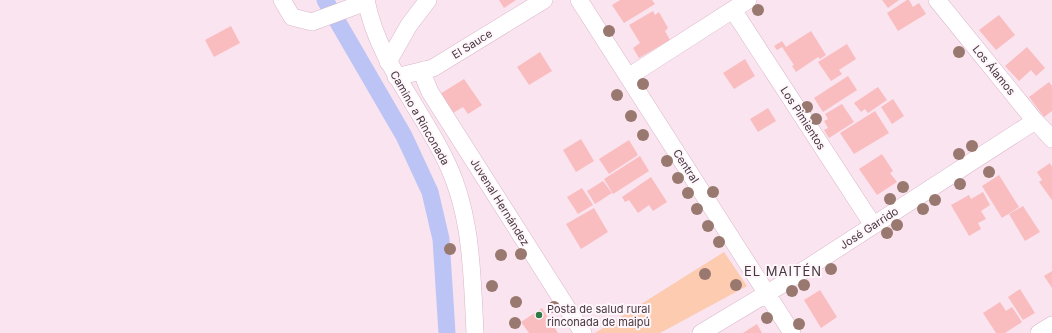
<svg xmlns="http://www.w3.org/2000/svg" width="1052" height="333" viewBox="0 0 1052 333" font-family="Inter,sans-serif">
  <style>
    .green { fill: #fccbb0 }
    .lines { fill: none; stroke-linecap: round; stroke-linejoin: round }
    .canal { stroke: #bbc4f4; stroke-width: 17 }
    .building { fill: #f9bdbf }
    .minor-casing { stroke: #dab6ca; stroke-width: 18 }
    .minor { stroke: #fff; stroke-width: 17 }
    .tree { fill: #98786f }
    .poi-dot { fill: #2f7946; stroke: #fef6fa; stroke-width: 1.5 }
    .labels { text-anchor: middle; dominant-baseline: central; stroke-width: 4; stroke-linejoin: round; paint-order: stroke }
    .street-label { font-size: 11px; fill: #46373f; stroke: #fef6fa }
    .poi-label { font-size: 11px; fill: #46373f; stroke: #fef6fa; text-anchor: start }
    .quarter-label { font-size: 13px; letter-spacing: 1px; fill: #46373f; stroke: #fef6fa }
  </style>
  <rect width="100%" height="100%" fill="#fae4f0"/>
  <path class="green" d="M724,252L747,286L660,333H595Z"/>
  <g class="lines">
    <path class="canal" d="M325,0L404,136L430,192L441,239L447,333"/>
  </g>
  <path class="building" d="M499,0H516L504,8Z
    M620,0H652L655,4L624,23L612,5Z
    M882,0H899L888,8Z
    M907,0H909L913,7L919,3L926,14L898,31L887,13Z
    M653,11L655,15L659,12L668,28L665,31L670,40L639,58L633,48L640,43L629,25Z
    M999,15L1015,35L996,50L979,30Z
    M231,26L240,43L214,57L205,40Z
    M811,31L826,55L820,59L818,57L796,72L792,66L794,65L782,47L777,50L774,46L782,41L786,47Z
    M847,44L856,59L839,70L842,74L831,81L818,62Z
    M1027,47L1045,68L1036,76L1031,70L1019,81L1005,66Z
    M540,52L552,71L529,85L517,67Z
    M745,59L755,76L734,89L723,73Z
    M848,76L857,90L823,112L814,98Z
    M464,79L482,105L468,114L463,107L453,113L440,94Z
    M1049,82L1052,86V111L1044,117L1029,97Z
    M878,87L887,100L868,113L865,109L861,112L854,103Z
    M893,99L904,116L892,124L881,107Z
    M842,104L854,122L829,138L824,130L828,128L824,121L828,119L825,114Z
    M768,108L776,121L758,132L750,119Z
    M875,111L889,133L854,154L840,133Z
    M581,139L594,161L576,172L563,150Z
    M629,140L638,155L609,174L599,159Z
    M882,154L893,171L890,173L897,182L877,195L859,169Z
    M640,156L649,171L613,194L604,179Z
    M1050,163L1052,167V200L1039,182L1042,180L1037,172Z
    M999,175L1019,207L1002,218L982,186Z
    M651,177L667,202L653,211L649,205L638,213L629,200L625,202L622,197Z
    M603,181L612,193L595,204L587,191Z
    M582,188L593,205L578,214L567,197Z
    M983,192L990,205L981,211L986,219L978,223L981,229L969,236L951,205L969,195L971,199Z
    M1023,206L1040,232L1025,241L1009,214Z
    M594,208L608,232L581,249L566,224Z
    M1052,271V288L1044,276Z
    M1020,289L1035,313L1023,320L1008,297Z
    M820,290L837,317L821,328L804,300Z
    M1000,302L1006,311L1012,307L1022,322L1005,333H996L983,313Z
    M542,308L558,333H529L521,322Z
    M757,324L762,333H743Z"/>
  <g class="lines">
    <defs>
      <path id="minor" d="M282,0L292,17L312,22L366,2
        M366,0C377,58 417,103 443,155C472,210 472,272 475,333
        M579,0L792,333
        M937,0L1035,121L1043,129L1052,139
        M733,10L873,225
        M388,62L409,25L428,0
        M423,70L425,80L430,92L583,333
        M396,77L433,68L544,0
        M628,77L748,0
        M701,333L781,285L1035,121
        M1039,333L1052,325"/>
    </defs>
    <use href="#minor" class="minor-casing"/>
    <use href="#minor" class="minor"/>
  </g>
  <g class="tree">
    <circle cx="758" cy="10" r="6"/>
    <circle cx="609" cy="31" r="6"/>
    <circle cx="959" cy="52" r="6"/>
    <circle cx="643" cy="84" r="6"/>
    <circle cx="617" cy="95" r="6"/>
    <circle cx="807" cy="107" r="6"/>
    <circle cx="631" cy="116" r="6"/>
    <circle cx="816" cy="119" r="6"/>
    <circle cx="643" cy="135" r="6"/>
    <circle cx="972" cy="146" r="6"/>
    <circle cx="959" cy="154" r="6"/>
    <circle cx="667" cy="161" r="6"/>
    <circle cx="989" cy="172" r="6"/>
    <circle cx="678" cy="178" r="6"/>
    <circle cx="960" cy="184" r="6"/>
    <circle cx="903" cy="187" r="6"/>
    <circle cx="713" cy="192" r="6"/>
    <circle cx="688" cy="193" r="6"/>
    <circle cx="890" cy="199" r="6"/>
    <circle cx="935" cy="200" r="6"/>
    <circle cx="697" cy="209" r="6"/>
    <circle cx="923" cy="209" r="6"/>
    <circle cx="897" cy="225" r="6"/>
    <circle cx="708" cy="226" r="6"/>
    <circle cx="887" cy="233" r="6"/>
    <circle cx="719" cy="242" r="6"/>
    <circle cx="450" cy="249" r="6"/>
    <circle cx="521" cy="254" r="6"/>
    <circle cx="501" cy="255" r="6"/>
    <circle cx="831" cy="269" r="6"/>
    <circle cx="705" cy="274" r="6"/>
    <circle cx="736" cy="285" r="6"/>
    <circle cx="804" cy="285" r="6"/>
    <circle cx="492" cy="286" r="6"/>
    <circle cx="792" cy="291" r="6"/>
    <circle cx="516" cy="302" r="6"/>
    <circle cx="554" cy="307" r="6"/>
    <circle cx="767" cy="318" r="6"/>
    <circle cx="515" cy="323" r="6"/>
    <circle cx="799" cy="324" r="6"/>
  </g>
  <circle class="poi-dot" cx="539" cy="315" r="4"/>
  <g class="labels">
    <g class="street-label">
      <text transform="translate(472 44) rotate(-32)">El Sauce</text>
      <text transform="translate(994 70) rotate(51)">Los Álamos</text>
      <text transform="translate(420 118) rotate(60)">Camino a Rinconada</text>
      <text transform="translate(803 118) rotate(57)">Los Pimientos</text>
      <text transform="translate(686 166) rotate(57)">Central</text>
      <text transform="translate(500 202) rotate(58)">Juvenal Hernández</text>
      <text transform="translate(869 228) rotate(-33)">José Garrido</text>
    </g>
    <g class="poi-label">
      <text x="547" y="309">Posta de salud rural<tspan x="547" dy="13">rinconada de maipú</tspan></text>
    </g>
    <g class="quarter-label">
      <text x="783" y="271">EL MAITÉN</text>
    </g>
  </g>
</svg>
